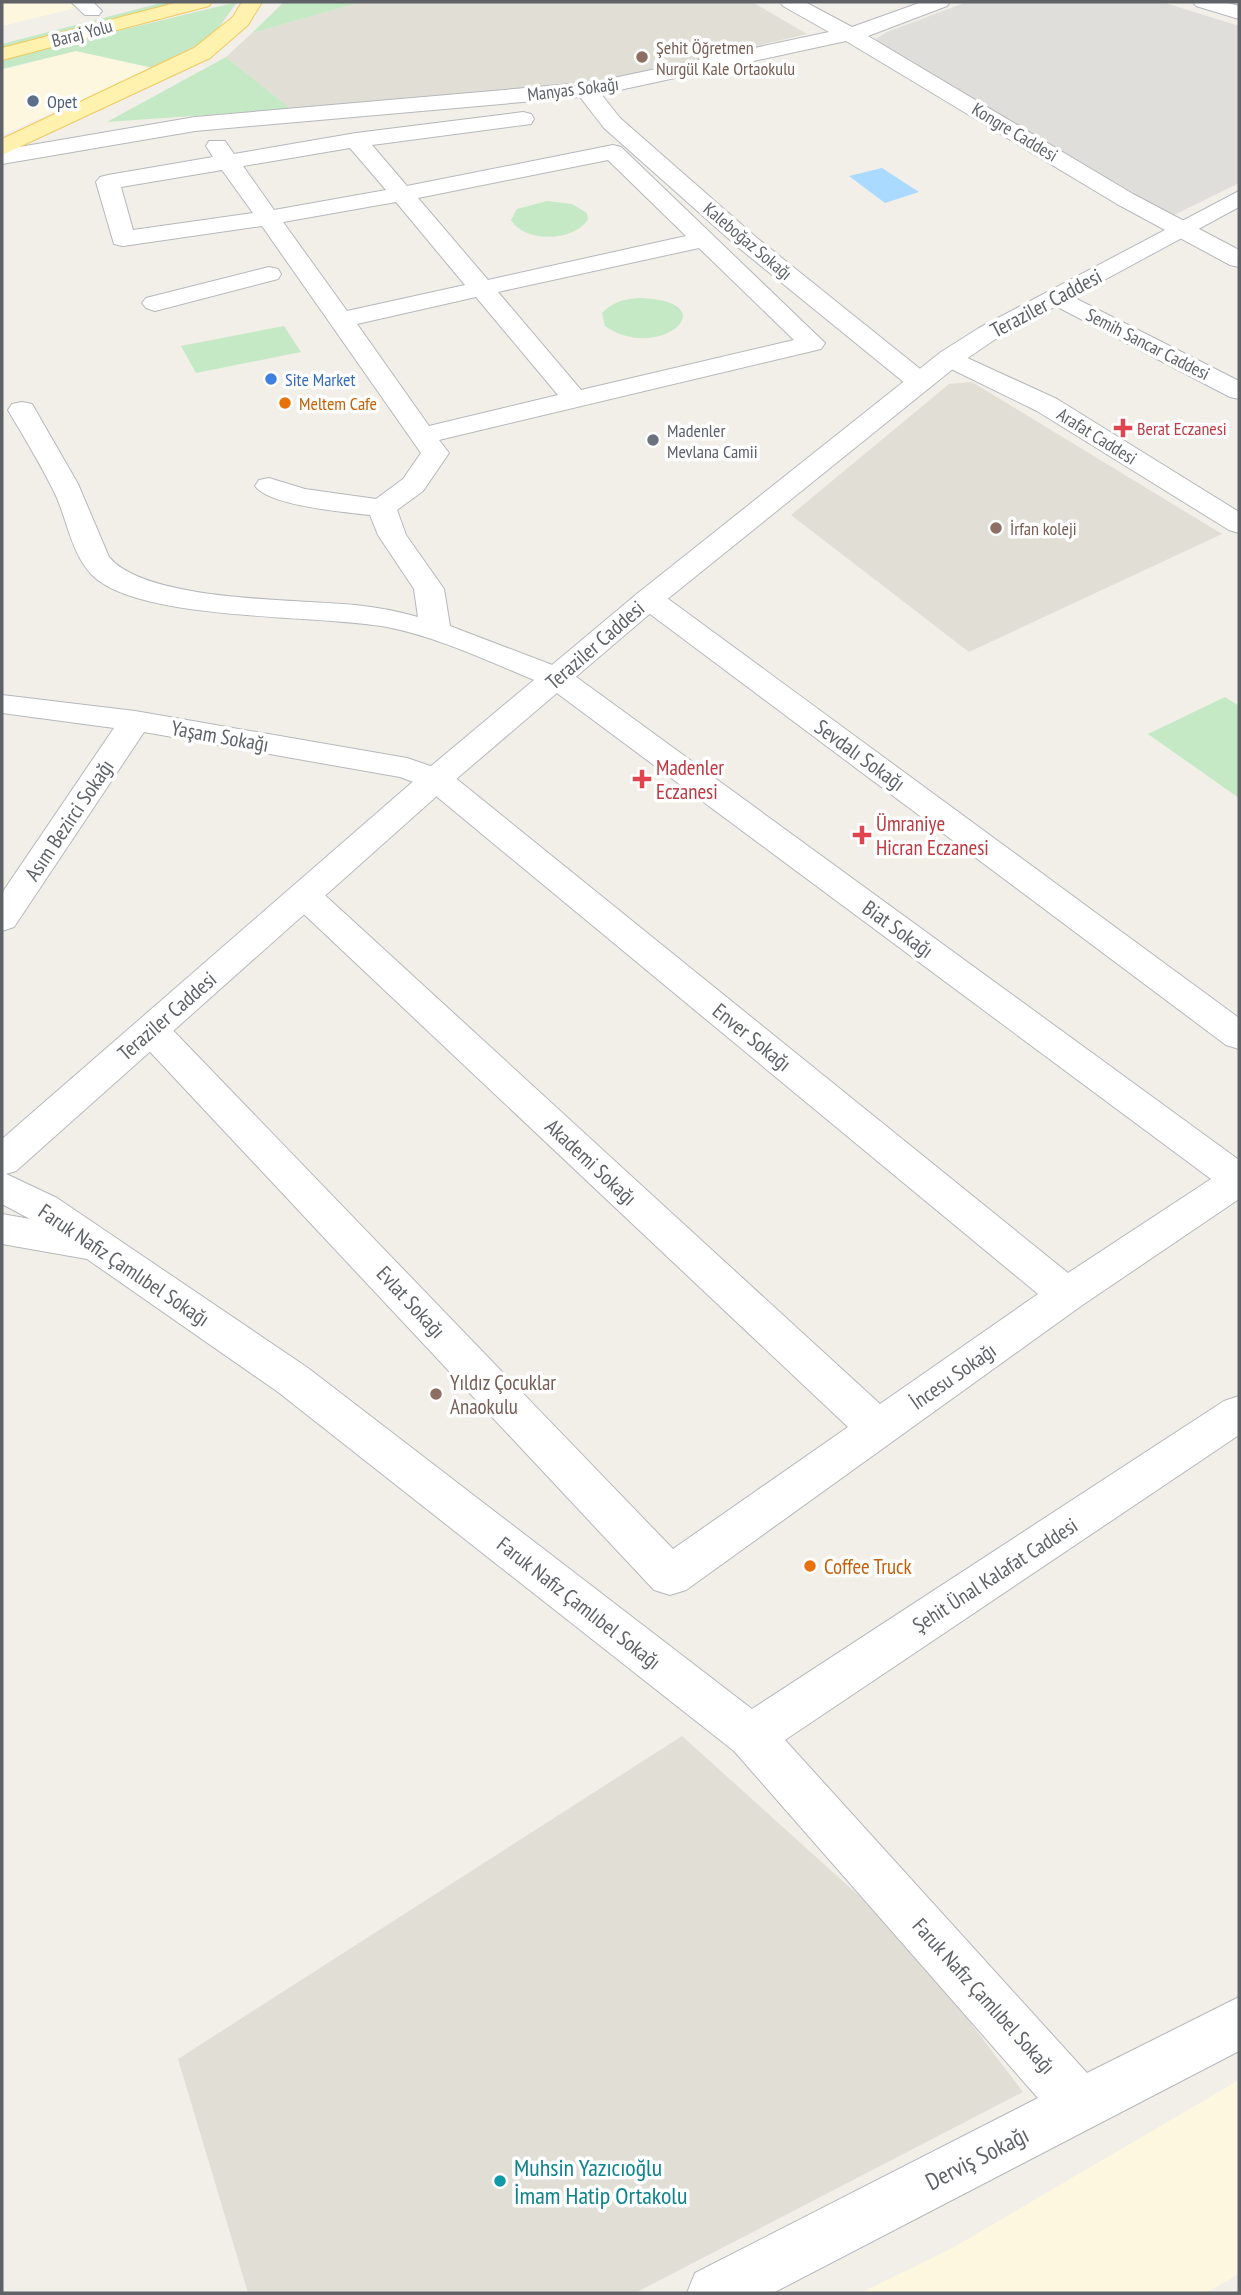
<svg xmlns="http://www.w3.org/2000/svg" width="1241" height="2295" viewBox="0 0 1241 2295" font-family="'PT Sans Narrow',sans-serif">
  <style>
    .commercial { fill: #fef7e0 }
    .industrial { fill: #e0deda }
    .education { fill: #e1ded6 }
    .green { fill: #c5e8c5 }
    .water { fill: #aadaff }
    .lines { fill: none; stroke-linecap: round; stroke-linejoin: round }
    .minor-casing { stroke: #b5b8bc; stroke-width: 2 }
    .tertiary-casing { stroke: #b5b8bc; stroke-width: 2 }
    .secondary-casing { stroke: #b6babf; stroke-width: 2 }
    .primary-casing { stroke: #f2c960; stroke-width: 2 }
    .minor { fill: #fff; fill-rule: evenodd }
    .tertiary { fill: #fff; fill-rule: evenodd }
    .secondary { fill: #fff; fill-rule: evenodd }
    .primary { fill: #fff2af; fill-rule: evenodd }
    .education-dot { fill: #8d6e63; stroke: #fff; stroke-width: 2.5 }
    .service-dot { fill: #5c6f8a; stroke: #fff; stroke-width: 2.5 }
    .shop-dot { fill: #3f7fe0; stroke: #fff; stroke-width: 2.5 }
    .food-dot { fill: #e8710a; stroke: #fff; stroke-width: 2.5 }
    .health-dot { fill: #e0444e; stroke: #fff; stroke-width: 2.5 }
    .worship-dot { fill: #6b7280; stroke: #fff; stroke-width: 2.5 }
    .culture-dot { fill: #0f9aa8; stroke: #fff; stroke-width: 2.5 }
    .labels { text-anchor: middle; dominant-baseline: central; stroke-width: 7; stroke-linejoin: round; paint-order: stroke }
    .far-street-label { font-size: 18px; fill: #5f6368; stroke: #fff }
    .far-education-label { font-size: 18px; fill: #785e54; stroke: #fff; text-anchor: start }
    .far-service-label { font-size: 18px; fill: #4e5e75; stroke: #fff; text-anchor: start }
    .far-shop-label { font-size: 18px; fill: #366cbe; stroke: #fff; text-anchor: start }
    .far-food-label { font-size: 18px; fill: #c56008; stroke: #fff; text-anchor: start }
    .far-health-label { font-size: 18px; fill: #be3a42; stroke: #fff; text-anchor: start }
    .far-worship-label { font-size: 18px; fill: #5b616d; stroke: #fff; text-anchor: start }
    .street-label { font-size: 21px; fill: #5f6368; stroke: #fff }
    .health-label { font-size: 21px; fill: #be3a42; stroke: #fff; text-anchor: start }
    .education-label { font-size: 21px; fill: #785e54; stroke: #fff; text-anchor: start }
    .food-label { font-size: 21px; fill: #c56008; stroke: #fff; text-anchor: start }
    .near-street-label { font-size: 24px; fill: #5f6368; stroke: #fff }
    .near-culture-label { font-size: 24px; fill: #0d838f; stroke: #fff; text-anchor: start }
  </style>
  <rect width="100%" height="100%" fill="#f1efe8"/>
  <path class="commercial" d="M2,2H100L2,26Z
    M76,51L153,68L2,135V70Z
    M1239,2080V2274L1205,2293H861L956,2246Z"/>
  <path class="industrial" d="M967,2H1162L1239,26V183L1174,215L860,49L887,32Z"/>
  <path class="education" d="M361,2H752L807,34L605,81L291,109L226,57L252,33Z
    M972,382L1222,534L969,652L791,515L949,384Z
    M682,1736L907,1939L1023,2092L635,2293H248L178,2059Z"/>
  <path class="green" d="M165,2H183L2,48V44Z
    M237,2L212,37L153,68L76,51L2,69V59Z
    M284,2H361L252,33Z
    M226,57L291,109L107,122Z
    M547,201L572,204L587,213L588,219C575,242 524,243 511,220L517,209Z
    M639,298C731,301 658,364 605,326L602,313C612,302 625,299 639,298Z
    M284,326L301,352L196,373L181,346Z
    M1225,697L1239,706V798L1148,734Z"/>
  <path class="water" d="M882,168L919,192L885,203L849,176Z"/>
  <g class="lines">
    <defs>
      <path id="minor" d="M71,2H93L102,11L99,15H85Z
        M780,2H805L852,27L922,2H950L947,6L868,36L1133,194L1239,250V267L1230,265L1117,204L846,41L601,94L620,118L757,238L929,376L933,382L929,388L920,390L911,388L739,248L604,128L580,97L195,131L2,164V150L195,117L595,82L829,32L783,6Z
        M1193,2H1224L1239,6V19L1196,6Z
        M523,112L531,114L534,119L531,124L372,145L407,186L613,145L621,147L825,343L821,349L439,440L449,453L423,491L397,510L406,535L444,589L450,626L568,671L1239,1160V1199L1081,1306L686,1590L670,1595L654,1590L138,1039L133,1030L138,1021L151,1017L164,1021L673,1549L848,1427L292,903L287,895L292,887L304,884L316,887L880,1404L1038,1294L424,786L400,777L144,732L14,927L2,931V893L114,728L2,713V695L135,711L407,758L448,772L1068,1273L1211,1179L546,685C494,664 442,638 387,627C318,614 139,622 92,575C72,554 68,524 57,498C43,468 25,439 8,410L12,404L22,402L32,404L78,484L109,557C146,602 297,599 355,605C376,607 397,611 418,617L414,589L378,535L370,515C345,512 269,506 255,486L259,480L269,478L305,489L376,499L403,479L421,453L262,226L123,246L114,244L96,182L100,177L108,175L213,157L206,146L209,141H225L234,154L356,133ZM350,148L386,190L274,210L243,166ZM608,160L686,236L488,280L418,198ZM222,170L253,213L133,230L121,187ZM396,202L465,285L347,311L283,222ZM699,248L794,340L581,390L498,292ZM476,297L558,395L429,426L357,324Z
        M269,267L278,269L281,274L278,279L155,311L146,308L142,303L146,298Z
        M1057,289L1239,381V399L1230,397L1048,302L1044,297L1048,292Z
        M649,590L660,593L1239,1018V1049L1226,1045L638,605L634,599L638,593Z"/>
      <path id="tertiary" d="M950,350L1057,399L1239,512V533L1229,530L1037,411L941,364L937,358L941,352Z
        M2,1172L57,1198L308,1368L752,1709L1224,1401L1239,1396V1435L785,1740L1087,2073L1239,1997V2051L773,2293H687L695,2273L1038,2098L734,1751L278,1392L87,1259L2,1244V1214L30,1219L2,1204Z"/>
      <path id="secondary" d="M1239,191V207L997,338L959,364L660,605L448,786L16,1171L2,1175V1139L424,772L638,593L941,352L979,328Z"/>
      <path id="primary" d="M179,2H212L209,6L2,60V48Z
        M242,2H262L248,25L210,58L2,155V139L194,48L233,17Z"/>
    </defs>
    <use href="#minor" class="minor-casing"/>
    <use href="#tertiary" class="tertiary-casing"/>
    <use href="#secondary" class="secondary-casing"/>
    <use href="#primary" class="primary-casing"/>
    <use href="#minor" class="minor"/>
    <use href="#tertiary" class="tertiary"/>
    <use href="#secondary" class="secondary"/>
    <use href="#primary" class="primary"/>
  </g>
  <g class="education-dot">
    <circle cx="642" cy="57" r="7"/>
    <circle cx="996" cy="528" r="7"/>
    <circle cx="436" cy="1394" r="7"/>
  </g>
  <circle class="service-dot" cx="33" cy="101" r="7"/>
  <circle class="shop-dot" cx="271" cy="379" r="7"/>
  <g class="food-dot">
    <circle cx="285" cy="403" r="7"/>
    <circle cx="810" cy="1566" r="7"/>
  </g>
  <g class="health-dot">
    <path d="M1119.5 417.5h7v7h7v7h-7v7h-7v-7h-7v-7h7z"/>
    <path d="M638.5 768.5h7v7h7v7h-7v7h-7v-7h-7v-7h7z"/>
    <path d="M858.5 824.5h7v7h7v7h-7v7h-7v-7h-7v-7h7z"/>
  </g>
  <circle class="worship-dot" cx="653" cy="440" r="7"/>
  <circle class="culture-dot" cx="500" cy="2181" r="7"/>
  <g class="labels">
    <g class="far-street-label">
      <text transform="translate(82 33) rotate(-15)">Baraj Yolu</text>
      <text transform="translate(573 89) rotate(-7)">Manyas Sokağı</text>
      <text transform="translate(1015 132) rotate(31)">Kongre Caddesi</text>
      <text transform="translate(748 241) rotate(40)">Kaleboğaz Sokağı</text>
      <text transform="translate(1148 344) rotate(27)">Semih Sancar Caddesi</text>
      <text transform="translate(1097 436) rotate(32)">Arafat Caddesi</text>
    </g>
    <g class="far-education-label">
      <text x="656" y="47">Şehit Öğretmen<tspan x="656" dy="21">Nurgül Kale Ortaokulu</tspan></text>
      <text x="1010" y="528">İrfan koleji</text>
    </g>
    <g class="far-service-label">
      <text x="47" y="101">Opet</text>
    </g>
    <g class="far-shop-label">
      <text x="285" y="379">Site Market</text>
    </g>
    <g class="far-food-label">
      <text x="299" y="403">Meltem Cafe</text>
    </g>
    <g class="far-health-label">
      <text x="1137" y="428">Berat Eczanesi</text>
    </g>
    <g class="far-worship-label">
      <text x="667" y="430">Madenler<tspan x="667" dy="21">Mevlana Camii</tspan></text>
    </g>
    <g class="street-label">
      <text transform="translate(1046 303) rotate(-28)">Teraziler Caddesi</text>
      <text transform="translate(595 645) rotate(-41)">Teraziler Caddesi</text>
      <text transform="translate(220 736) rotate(10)">Yaşam Sokağı</text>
      <text transform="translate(860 755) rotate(36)">Sevdalı Sokağı</text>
      <text transform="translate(69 820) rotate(-56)">Asım Bezirci Sokağı</text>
      <text transform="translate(898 929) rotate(36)">Biat Sokağı</text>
      <text transform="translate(167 1016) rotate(-41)">Teraziler Caddesi</text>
      <text transform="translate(752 1037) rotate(39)">Enver Sokağı</text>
      <text transform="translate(591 1162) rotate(43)">Akademi Sokağı</text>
      <text transform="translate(124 1265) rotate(34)">Faruk Nafiz Çamlıbel Sokağı</text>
      <text transform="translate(411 1302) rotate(47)">Evlat Sokağı</text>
      <text transform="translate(953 1376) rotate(-35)">İncesu Sokağı</text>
      <text transform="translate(995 1575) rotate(-33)">Şehit Ünal Kalafat Caddesi</text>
      <text transform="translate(579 1603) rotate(38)">Faruk Nafiz Çamlıbel Sokağı</text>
      <text transform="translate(984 1996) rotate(48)">Faruk Nafiz Çamlıbel Sokağı</text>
    </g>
    <g class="health-label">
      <text x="656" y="767">Madenler<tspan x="656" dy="24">Eczanesi</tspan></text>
      <text x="876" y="823">Ümraniye<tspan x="876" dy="24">Hicran Eczanesi</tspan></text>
    </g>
    <g class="education-label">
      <text x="450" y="1382">Yıldız Çocuklar<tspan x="450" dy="24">Anaokulu</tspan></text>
    </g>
    <g class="food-label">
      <text x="824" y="1566">Coffee Truck</text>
    </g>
    <g class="near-street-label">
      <text transform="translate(977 2158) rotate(-27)">Derviş Sokağı</text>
    </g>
    <g class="near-culture-label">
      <text x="514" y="2167">Muhsin Yazıcıoğlu<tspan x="514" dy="28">İmam Hatip Ortakolu</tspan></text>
    </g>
  </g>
  <rect width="1241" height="2295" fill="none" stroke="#5f6368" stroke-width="7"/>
</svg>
